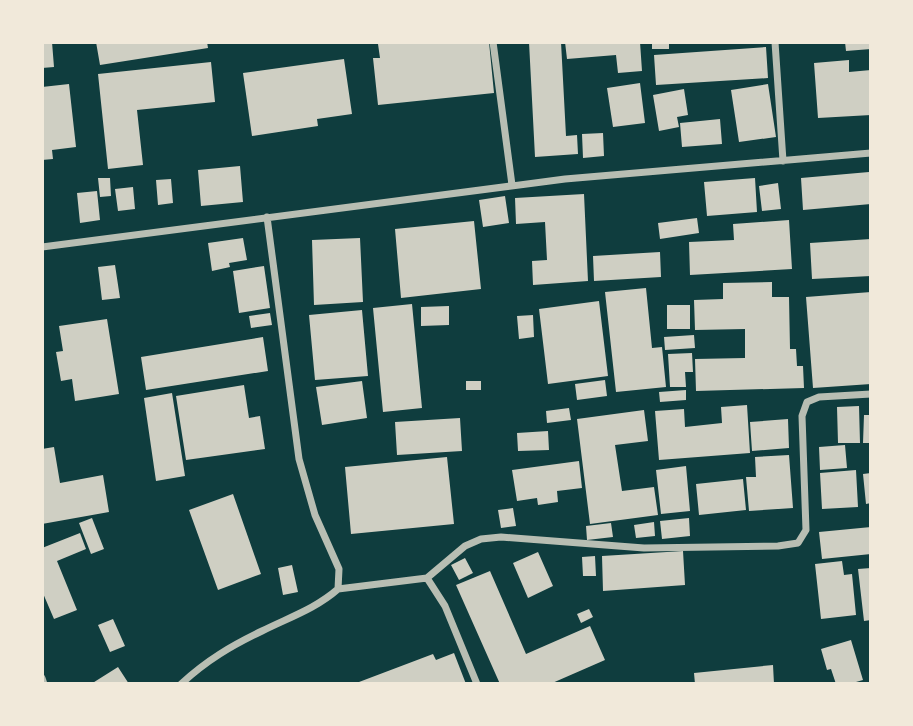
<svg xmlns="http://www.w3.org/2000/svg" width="913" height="726" viewBox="0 0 913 726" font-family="'DM Sans',sans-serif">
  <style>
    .building { fill: #cfcfc3 }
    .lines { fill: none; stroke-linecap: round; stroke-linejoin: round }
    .minor { stroke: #b8beb3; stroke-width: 7 }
  </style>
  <rect width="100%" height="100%" fill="#0f3d3e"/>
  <path class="building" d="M42,42H52L54,67L42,68Z
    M96,42H207L208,48L100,65Z
    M393,42H489L494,93L378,105L373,58H380L378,44Z
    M529,42H561L566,136L577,135L578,154L535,157Z
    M565,42H640L642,71L618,73L616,55L567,59Z
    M652,42H669V49H652Z
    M845,42H871V49L846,51Z
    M766,47L768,78L656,85L654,55Z
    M344,59L352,114L317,119L318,126L252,136L243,73Z
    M849,60V72L871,70V115L818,118L814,63Z
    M211,62L215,102L137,110L143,165L108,169L98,74Z
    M640,83L645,123L613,127L607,88Z
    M69,84L76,147L52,150L53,159L42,160V87Z
    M768,84L776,137L739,142L731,90Z
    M684,89L688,115L677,117L679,127L659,131L653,95Z
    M720,119L722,144L682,147L680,123Z
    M603,133L604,156L583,158L582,134Z
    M240,166L243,202L201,206L198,170Z
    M869,172L871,204L803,210L801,178Z
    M98,178H110L111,196L100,197Z
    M755,178L757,212L707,216L704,182Z
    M171,179L173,203L158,205L156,180Z
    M778,183L781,209L762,211L759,186Z
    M133,187L135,209L118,211L115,189Z
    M97,191L100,220L80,223L77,193Z
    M584,194L588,281L533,285L532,261L547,260L545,222L516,224L515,198Z
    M505,196L509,223L483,227L479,200Z
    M697,218L699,233L660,239L658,223Z
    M789,220L792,269L690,275L689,242L734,240L733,224Z
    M474,221L481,289L401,298L395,229Z
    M243,238L247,260L229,263L230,267L212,271L208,243Z
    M360,238L363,302L314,305L312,240Z
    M871,239V276L812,279L810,243Z
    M660,252L661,277L594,281L593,256Z
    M115,265L120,298L102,300L98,267Z
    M264,266L270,308L239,313L233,271Z
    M772,282V297H789L790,349H796L797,366H803L804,388L696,391L695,359L745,358V329L695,330L694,300L723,299V283Z
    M646,288L652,348L662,347L666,387L616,392L605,292Z
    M871,292V384L813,388L806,297Z
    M599,301L608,376L548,384L539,309Z
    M412,304L422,408L383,412L373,308Z
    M667,305H690V329H667Z
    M449,306V325L421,326V307Z
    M362,310L368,376L315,380L309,315Z
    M270,313L272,325L251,328L249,316Z
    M533,315L534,337L519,339L517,316Z
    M107,319L119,394L75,401L72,379L61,381L56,352L63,351L59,326Z
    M694,335L695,348L665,350L664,337Z
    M263,337L268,371L146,390L141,357Z
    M692,353L693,372H685L686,387H670L668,354Z
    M605,380L607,396L577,400L575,384Z
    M362,381L367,418L322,425L316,387Z
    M466,381H481V390H466Z
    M244,385L249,418L260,416L265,449L186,460L176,396Z
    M686,390V400L660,402L659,392Z
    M172,393L185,476L156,481L144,398Z
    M747,405L750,453L659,460L655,411L684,409L685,427L722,423L721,407Z
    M859,406L860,443H838L837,407Z
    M569,408L571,420L547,423L546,411Z
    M644,410L648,441L615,445L622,491L654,487L658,515L590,524L577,419Z
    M864,415H871V443H863Z
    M460,418L462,451L397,455L395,422Z
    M788,419L789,448L752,451L750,422Z
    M548,431L549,450L518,451L517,433Z
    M845,445L847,468L820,470L819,447Z
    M54,447L60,483L103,475L109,512L42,524V449Z
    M789,455L793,508L749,511L746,477H756L755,457Z
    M447,457L454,524L351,534L345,467Z
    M579,461L582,488L557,491L558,502L538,505L537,498L517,501L512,470Z
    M686,466L690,511L661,514L656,470Z
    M856,470L858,507L822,509L820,473Z
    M871,473V503L866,504L863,474Z
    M743,479L746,510L699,515L696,484Z
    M233,494L261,574L218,590L189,510Z
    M513,508L516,526L501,528L498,510Z
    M92,518L104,549L91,554L79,523Z
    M689,518L690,536L662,539L660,521Z
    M654,522L655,536L636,538L634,525Z
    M611,523L613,537L587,540L586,526Z
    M871,527V554L822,559L819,532Z
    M80,533L86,549L57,561L77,610L54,619L42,591V548Z
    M683,551L685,585L603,591L602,556Z
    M538,552L553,586L528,598L513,563Z
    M595,556L596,576H583L582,557Z
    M465,558L473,573L459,580L451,565Z
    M842,561L844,575L852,574L856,615L821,619L815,564Z
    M292,565L298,592L283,595L278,568Z
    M871,568V620L864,621L858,569Z
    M490,571L526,654L590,626L605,660L550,684H500L456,585Z
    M589,609L593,617L581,623L577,614Z
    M113,619L125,646L110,652L98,625Z
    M851,640L863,680L849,684H836L831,669L827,670L821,649Z
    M454,653L466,684H359V682L433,654L436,660Z
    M773,665L774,684H695L694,673Z
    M118,667L129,684H91Z"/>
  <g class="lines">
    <path class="minor" d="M493,42L512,185
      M775,42L783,161
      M42,247L565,179L871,153
      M427,578L445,606L477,684
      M338,589L427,578L465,546L481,539L501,537L644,548L778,546L798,543L806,530L802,416L807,402L819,397L871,394
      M42,678L44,684
      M181,684C207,660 231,646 262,631C290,617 315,609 338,589L339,569L315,515L299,459L267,217"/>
  </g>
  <rect width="913" height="726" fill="none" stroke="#f1e9da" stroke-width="88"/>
</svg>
